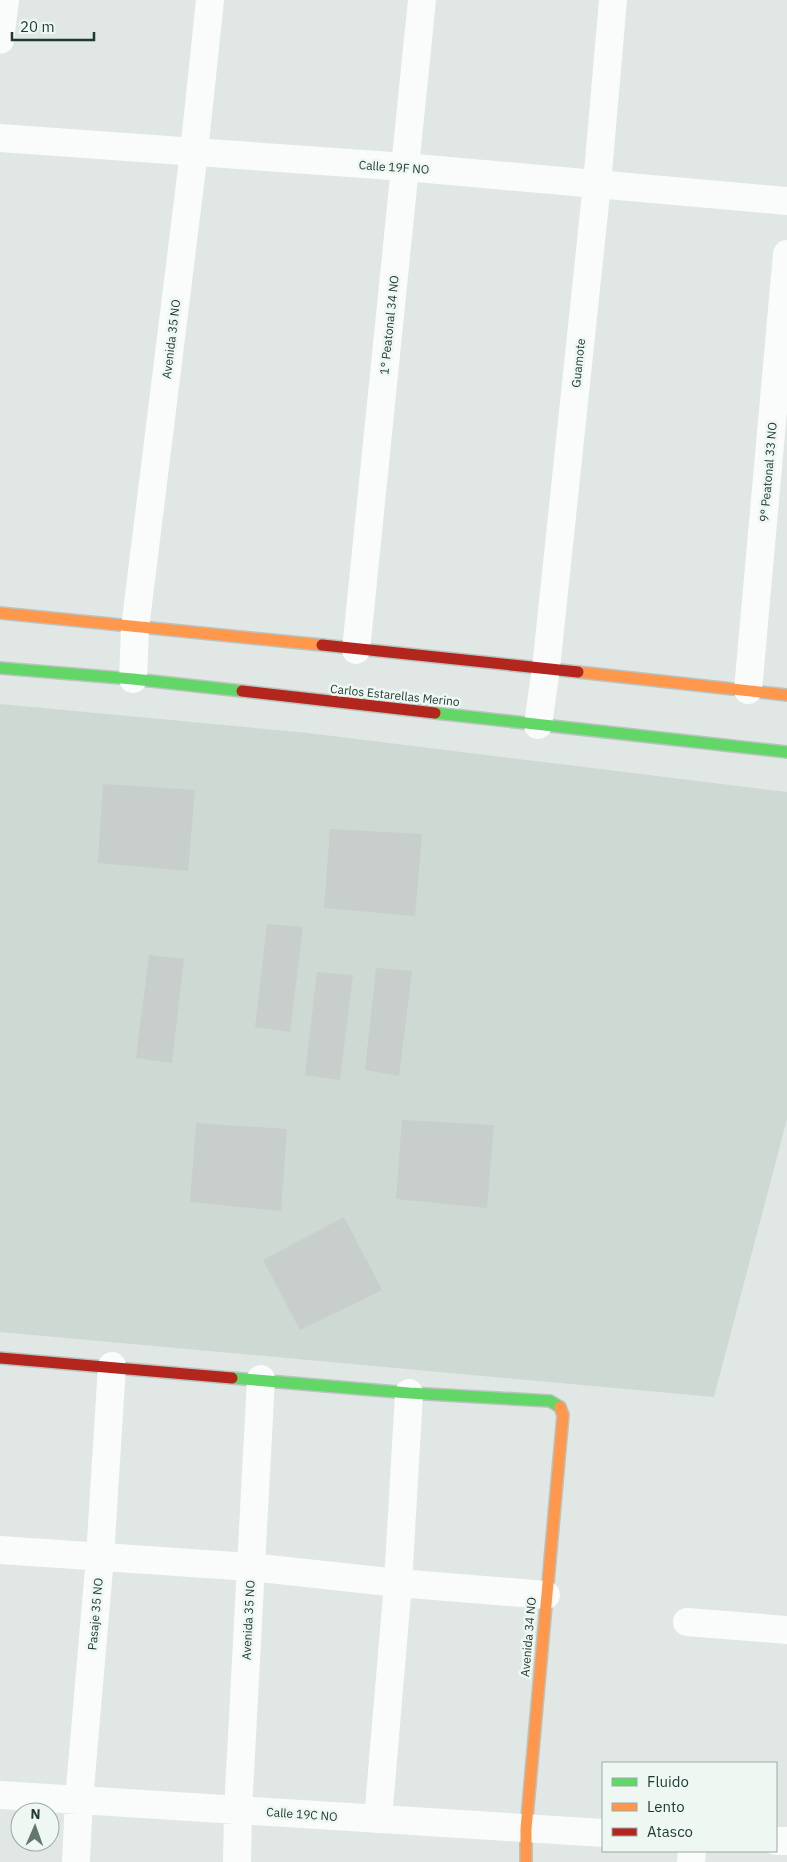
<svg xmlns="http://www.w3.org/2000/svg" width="787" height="1862" viewBox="0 0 787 1862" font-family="'IBM Plex Sans',sans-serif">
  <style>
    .built { fill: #ced9d4 }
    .building { fill: #c8cecb }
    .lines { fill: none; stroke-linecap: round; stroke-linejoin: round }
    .fast-casing { stroke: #b9c4bf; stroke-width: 14 }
    .slow-casing { stroke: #b9c4bf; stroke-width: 14 }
    .jam-casing { stroke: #b9c4bf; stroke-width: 14 }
    .street { stroke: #fafbfb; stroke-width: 28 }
    .fast { stroke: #63d668; stroke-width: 11 }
    .slow { stroke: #ff974d; stroke-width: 11 }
    .jam { stroke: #b3261e; stroke-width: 11 }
    .labels { text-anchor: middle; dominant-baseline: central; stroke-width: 5; stroke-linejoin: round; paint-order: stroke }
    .street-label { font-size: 12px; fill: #1e3a32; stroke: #eef7f2 }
  </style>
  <rect width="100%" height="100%" fill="#e0e7e4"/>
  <path class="built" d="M0,704L308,733L787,792V1119L714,1397L0,1332Z"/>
  <path class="building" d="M103,784L195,790L188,871L98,863Z
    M330,829L422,834L415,916L324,908Z
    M267,924L303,927L290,1032L255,1027Z
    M149,955L184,959L172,1063L136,1058Z
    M376,968L412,971L399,1076L365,1070Z
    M317,972L353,975L340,1080L305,1075Z
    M402,1120L494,1125L487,1208L396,1199Z
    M196,1123L287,1129L281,1211L190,1202Z
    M344,1217L382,1290L300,1330L263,1260Z"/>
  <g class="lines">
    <defs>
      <path id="fast" d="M0,668L133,679L242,691
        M435,713L787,752
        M232,1378L409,1393L550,1401L560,1407"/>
      <path id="slow" d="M0,613L322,645
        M578,672L787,695
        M526,1862V1829L563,1415L560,1407"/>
      <path id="jam" d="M322,645L578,672
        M242,691L435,713
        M0,1358L232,1378"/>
    </defs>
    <use href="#fast" class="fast-casing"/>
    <use href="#slow" class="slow-casing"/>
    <use href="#jam" class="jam-casing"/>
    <path class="street" d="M0,40L5,0
      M0,138L405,167L787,201
      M356,650L422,0
      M133,679L135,628L194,152L210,0
      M748,690L787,254
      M538,725L546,668L597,184L613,0
      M0,1550L250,1567L398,1583L546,1595
      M687,1622L787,1630
      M0,1795L603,1833
      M378,1819L398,1583L409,1393
      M776,1841H787
      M76,1862L79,1800L100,1557L112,1366
      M237,1862L238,1810L261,1379
      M691,1862L692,1851"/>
    <use href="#fast" class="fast"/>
    <use href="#slow" class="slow"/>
    <use href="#jam" class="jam"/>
  </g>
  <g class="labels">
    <g class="street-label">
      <text transform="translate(394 167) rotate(4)">Calle 19F NO</text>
      <text transform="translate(389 325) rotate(-84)">1° Peatonal 34 NO</text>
      <text transform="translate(171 339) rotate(-83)">Avenida 35 NO</text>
      <text transform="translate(578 363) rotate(-84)">Guamote</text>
      <text transform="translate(768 472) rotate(-85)">9° Peatonal 33 NO</text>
      <text transform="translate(395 695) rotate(6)">Carlos Estarellas Merino</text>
      <text transform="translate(95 1614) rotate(-85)">Pasaje 35 NO</text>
      <text transform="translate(248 1620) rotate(-87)">Avenida 35 NO</text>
      <text transform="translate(528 1637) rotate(-85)">Avenida 34 NO</text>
      <text transform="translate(302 1814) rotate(4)">Calle 19C NO</text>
    </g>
  </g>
  <rect x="602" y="1762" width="175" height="90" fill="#eef7f2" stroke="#9baba5"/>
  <rect x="612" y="1778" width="25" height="8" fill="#63d668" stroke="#9baba5"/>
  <text x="647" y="1787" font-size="15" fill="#1e3a32">Fluido</text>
  <rect x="612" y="1803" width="25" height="8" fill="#ff974d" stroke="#9baba5"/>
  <text x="647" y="1812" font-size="15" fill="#1e3a32">Lento</text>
  <rect x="612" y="1828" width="25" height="8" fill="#b3261e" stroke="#9baba5"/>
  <text x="647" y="1837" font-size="15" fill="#1e3a32">Atasco</text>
  <g transform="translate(35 1827) rotate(2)"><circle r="24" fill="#eef7f2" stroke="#9baba5"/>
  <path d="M0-4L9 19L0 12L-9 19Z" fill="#627770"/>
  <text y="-8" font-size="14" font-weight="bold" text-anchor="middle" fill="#1e3a32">N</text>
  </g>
  <path d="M12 32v8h82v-8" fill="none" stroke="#1e3a32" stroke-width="2.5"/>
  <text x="20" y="32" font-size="15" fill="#1e3a32" stroke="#eef7f2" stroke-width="4" paint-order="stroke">20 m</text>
</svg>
